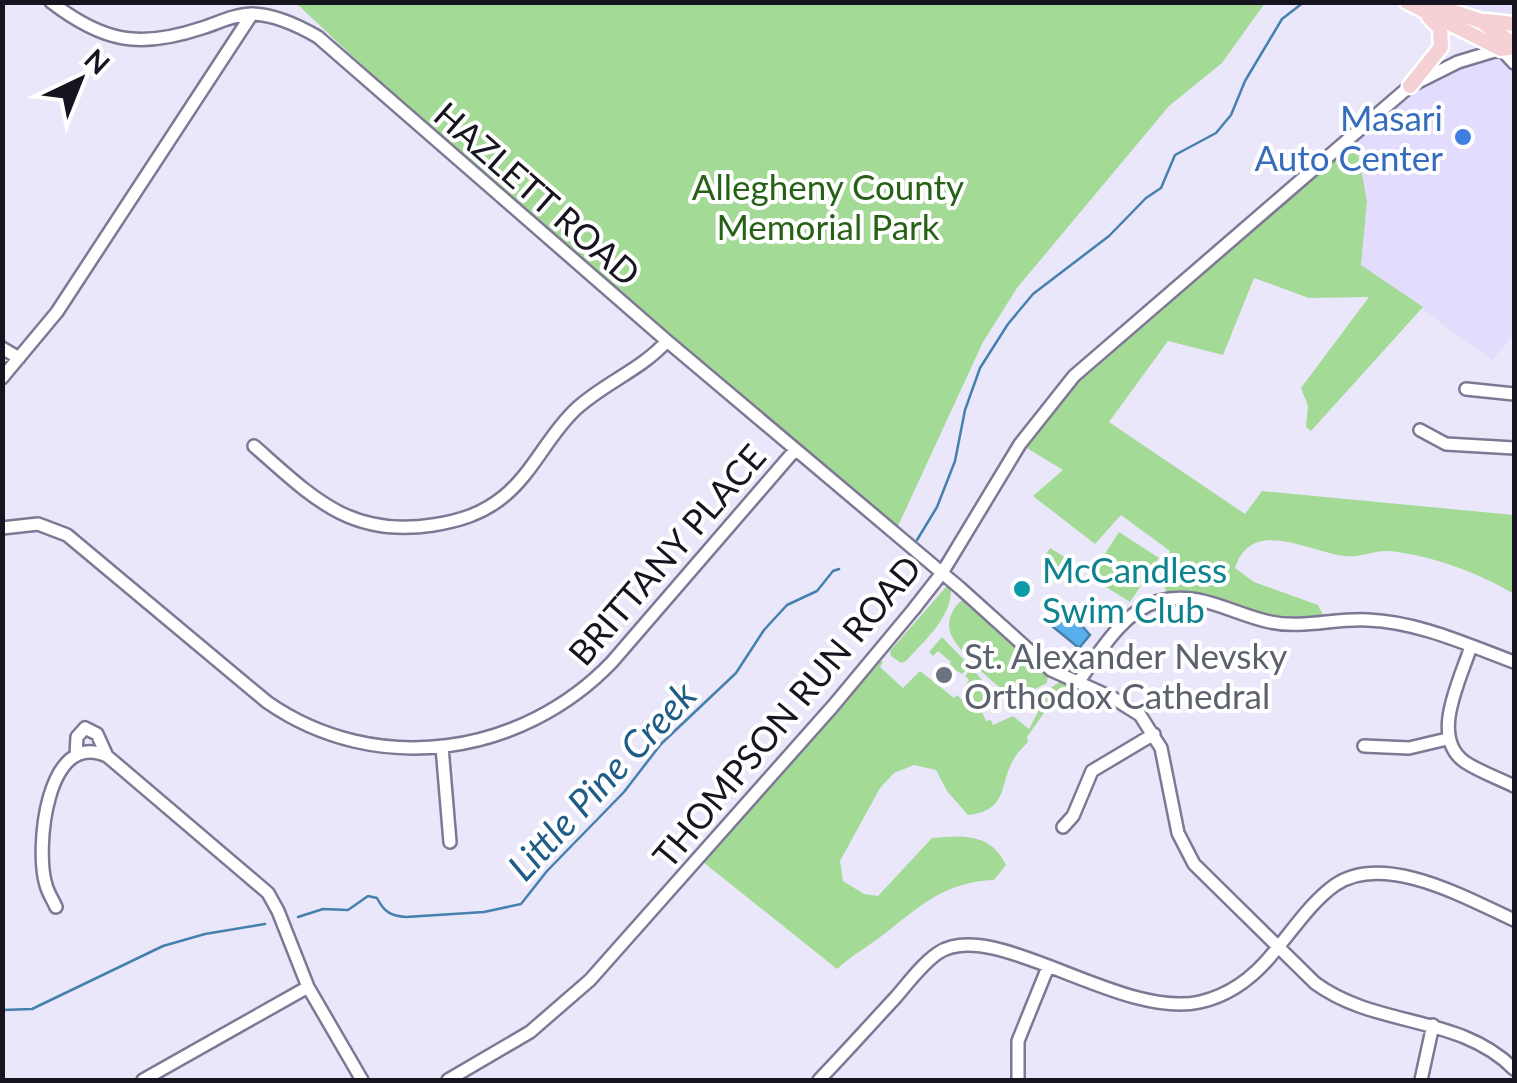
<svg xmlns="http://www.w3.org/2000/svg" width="1517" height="1083" viewBox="0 0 1517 1083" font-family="Lato,sans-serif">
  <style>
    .built { fill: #e4dcfc }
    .green { fill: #a3da96 }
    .water { fill: #59aeec; stroke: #4580ae; stroke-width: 2.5 }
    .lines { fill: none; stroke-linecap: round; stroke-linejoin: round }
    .stream { stroke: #4580ae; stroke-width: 2.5 }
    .minor-casing { stroke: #7f7895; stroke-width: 16 }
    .major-casing { stroke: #fff; stroke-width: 19 }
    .minor { stroke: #fff; stroke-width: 11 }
    .major { stroke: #f5d1d6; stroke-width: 14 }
    .shop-dot { fill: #3f7fe0; stroke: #fff; stroke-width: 4 }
    .culture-dot { fill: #0f9aa8; stroke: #fff; stroke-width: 4 }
    .worship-dot { fill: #6b7280; stroke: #fff; stroke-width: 4 }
    .labels { text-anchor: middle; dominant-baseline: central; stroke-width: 8; stroke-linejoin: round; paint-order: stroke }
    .shop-label { font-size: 35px; fill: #366cbe; stroke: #fff; text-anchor: end }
    .park-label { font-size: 35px; fill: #266116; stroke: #fff }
    .street-label { font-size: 35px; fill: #16141f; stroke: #fff }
    .culture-label { font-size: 35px; fill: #0d838f; stroke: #fff; text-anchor: start }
    .worship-label { font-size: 35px; fill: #5b616d; stroke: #fff; text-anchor: start }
    .water-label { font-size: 38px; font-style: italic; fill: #1f5c86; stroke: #fff }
  </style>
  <rect width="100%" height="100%" fill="#ebe7fa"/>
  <path class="built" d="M1450,3H1514V15L1482,10Z
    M1514,47V334L1492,360L1361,265L1367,201L1354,132L1439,70Z"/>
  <path class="green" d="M296,3H1265L1222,63L1169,106L1017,288L983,342L898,526C689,362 488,185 296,3Z
    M1354,132L1367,201L1361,265L1423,307L1311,431L1306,427L1308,406L1301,388L1369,297L1309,298L1254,278L1223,355L1168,341L1109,422L1245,514L1262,491L1514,515V594C1477,572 1433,556 1390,551C1374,550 1359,558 1344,556C1307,551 1251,517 1235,568L1254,582L1318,605L1327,623L1301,625L1219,604L1169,599L1159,571L1170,551L1121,515L1095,544L1033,496L1063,470L1020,444L1060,391Z
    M1119,532L1159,558L1130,602L1090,577Z
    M1050,548L1076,564L1070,575L1043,559Z
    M946,587L951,589C952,617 924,641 906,661L901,663L891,656L890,651Z
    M965,599L1048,674L1047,683L1027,693L1011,694C996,688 954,647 950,632C946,619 955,603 965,599Z
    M942,637L970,666L962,674L949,666L951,662L938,651L933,656L929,652Z
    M881,661L883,662L880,667L903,688L920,671L954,698L957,695L961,699L968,697L969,690L965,686L969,680L965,676L972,668L996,697V701L980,707L986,721L991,720L993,725L1013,716L1029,729L1038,712L1029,706L1035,698L1061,681L1078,687L1049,706L1027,737L1028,742C1022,748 1016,754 1012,762C999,789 1007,810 968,815L947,791L936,770L914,765L894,773L880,788L840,861L843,881L864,894L878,896L932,838C963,835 991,833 1006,865L994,880C946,882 924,903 888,931C871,945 853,954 837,969L698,858L833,706L838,710Z"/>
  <path class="water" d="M1067,609L1090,635L1079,648L1052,626Z"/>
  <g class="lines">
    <path class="stream" d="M917,540L937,507L955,461L965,410L980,368L1008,324L1033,294L1109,236L1146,198L1161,188L1175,155L1216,133L1231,115L1245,81L1282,19L1304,2
      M298,917L323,909L348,910L368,896L377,898C384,912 391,916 406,917L484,912L521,904L547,871L624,792L661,744L736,673L764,630L787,605L817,591L833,571L839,569
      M2,1010L32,1009L163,946L205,934L265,924"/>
    <defs>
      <path id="minor" d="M51,2C103,42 139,49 202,28C218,23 235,14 253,14C276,15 299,26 318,37L667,341L960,588L1051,670L1113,698L1140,715L1161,748L1178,833L1194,864L1315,983C1376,1028 1459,1014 1514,1069
        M2,348L19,358
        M2,378L57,312L252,14
        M1466,389L1514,394
        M1420,430L1446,444L1514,448
        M254,446C312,497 350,538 433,525C459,521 482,514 503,497C533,473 548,435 576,409C604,383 641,370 667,341
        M2,528L38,524L67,535L267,702C376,778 522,756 612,662L795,450
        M1471,646C1461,679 1429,737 1465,762C1480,772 1498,778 1514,786
        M1079,681C1099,653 1123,611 1159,601C1199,590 1232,614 1270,622C1303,629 1335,618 1368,620C1419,622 1468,645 1514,662
        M1364,746L1409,748L1447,739
        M442,747L450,842
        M76,755L77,737L85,728L97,734L107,756
        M1063,827L1073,816L1092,771L1154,734
        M56,907C53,900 48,893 46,885C35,850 46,728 107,756L268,893L278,911L308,987L362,1080
        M143,1080L308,987
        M448,1080L530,1032L590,980L833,706L913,610L942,573L1020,444L1074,376L1410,86L1458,62L1501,49L1514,63
        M819,1080C845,1053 870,1025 896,997C909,982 922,964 938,953C993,916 1120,1020 1200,1002C1231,995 1255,976 1274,952C1293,930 1311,902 1335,885C1384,851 1468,899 1514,920
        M1018,1080V1041L1048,967
        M1421,1080L1433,1025"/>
      <path id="major" d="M1407,2L1501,49L1514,47
        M1425,2L1481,21L1514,45
        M1486,21L1514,24
        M1410,86L1441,47L1440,28L1429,17"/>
    </defs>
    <use href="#minor" class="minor-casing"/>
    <use href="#major" class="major-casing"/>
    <use href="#minor" class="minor"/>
    <use href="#major" class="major"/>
  </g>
  <circle class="shop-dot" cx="1463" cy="137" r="10"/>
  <circle class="culture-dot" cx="1022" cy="589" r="10"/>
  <circle class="worship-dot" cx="944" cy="675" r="10"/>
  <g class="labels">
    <g class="shop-label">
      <text x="1443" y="117">Masari<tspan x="1443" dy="40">Auto Center</tspan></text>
    </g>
    <g class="park-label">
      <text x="828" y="186">Allegheny County<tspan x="828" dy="40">Memorial Park</tspan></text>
    </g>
    <g class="street-label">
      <text transform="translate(538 193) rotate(41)">HAZLETT ROAD</text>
      <text transform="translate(666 554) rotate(-49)">BRITTANY PLACE</text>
      <text transform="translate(786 711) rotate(-50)">THOMPSON RUN ROAD</text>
    </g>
    <g class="culture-label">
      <text x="1042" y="569">McCandless<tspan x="1042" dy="40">Swim Club</tspan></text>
    </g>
    <g class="worship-label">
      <text x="964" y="655">St. Alexander Nevsky<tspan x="964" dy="40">Orthodox Cathedral</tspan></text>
    </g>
    <g class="water-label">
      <text transform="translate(601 780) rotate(-47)">Little Pine Creek</text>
    </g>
  </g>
  <rect width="1517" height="1083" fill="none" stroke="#16141f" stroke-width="10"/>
  <g transform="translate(80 80) rotate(43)" stroke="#ffffff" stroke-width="8" paint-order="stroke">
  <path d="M0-8L18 38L0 25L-18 38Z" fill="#16141f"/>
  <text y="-15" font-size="28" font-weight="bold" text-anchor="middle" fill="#16141f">N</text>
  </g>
</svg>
